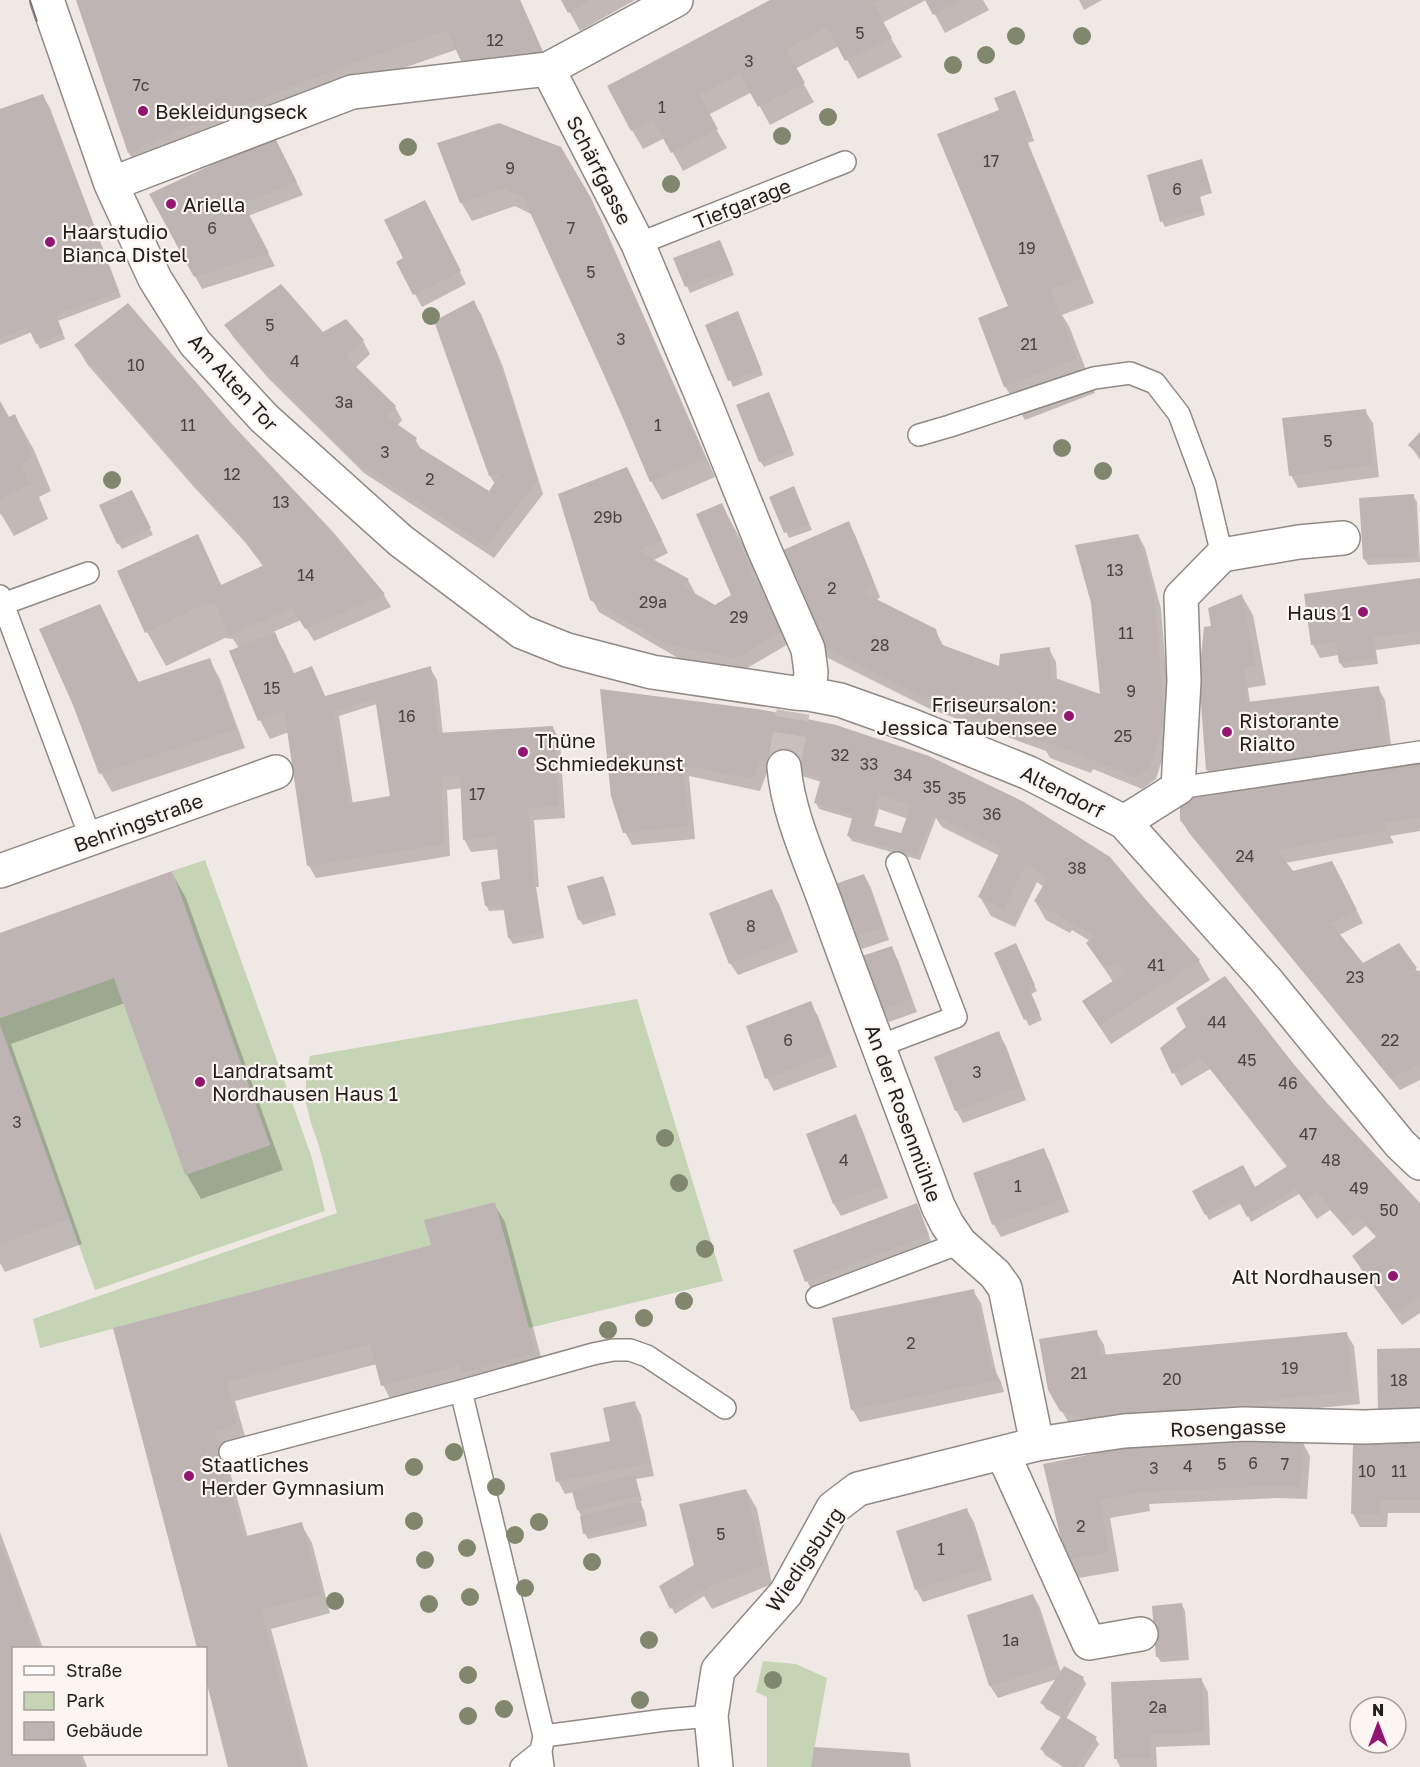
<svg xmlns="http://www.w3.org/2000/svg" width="1420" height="1767" viewBox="0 0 1420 1767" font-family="'Golos Text',sans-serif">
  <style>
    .green { fill: #c4d4b5 }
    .shadow { fill: #0003; fill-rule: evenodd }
    .building { fill: #bdb4b3; fill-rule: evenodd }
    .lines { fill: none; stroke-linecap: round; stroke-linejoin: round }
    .minor-tunnel { stroke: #c7c0bc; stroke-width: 33; stroke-dasharray: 33 16; stroke-linecap: butt }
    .service-casing { stroke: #908985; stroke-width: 24 }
    .minor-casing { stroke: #908985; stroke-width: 36 }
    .service { stroke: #fff; stroke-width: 21 }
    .minor { stroke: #fff; stroke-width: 33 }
    .tram { stroke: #746f6d; stroke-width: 1.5 }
    .tree { fill: #80876c }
    .poi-dot { fill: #911571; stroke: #fdf5f1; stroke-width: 2 }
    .labels { text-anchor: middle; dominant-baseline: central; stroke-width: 4.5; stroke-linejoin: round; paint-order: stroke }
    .number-label { font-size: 16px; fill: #484442 }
    .poi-label { font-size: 20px; fill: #211e1d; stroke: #fdf5f1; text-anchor: start }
    .street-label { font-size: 20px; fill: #211e1d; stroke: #fdf5f1 }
  </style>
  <rect width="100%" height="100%" fill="#f0e8e4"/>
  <path class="green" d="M205,860L312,1158L325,1211L95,1290L0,1025V1018L114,978L185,1175L270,1145L172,871Z
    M637,999L723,1281L529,1328L495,1202L425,1220L431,1245L40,1348L33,1319L337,1213L319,1146L311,1123L306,1103V1079L310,1056Z
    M763,1661L796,1664L827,1678L811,1767H767V1697L756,1692Z"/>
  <path class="shadow" d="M77,0H520L548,63L470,73L458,49L378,77L140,172L129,153Z
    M563,0H635L580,31Z
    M773,0H926L882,23L902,57L858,79L839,46L795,69L814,102L770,125L752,92L708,115L727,148L683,171L665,138L643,149L632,130Z
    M927,0H983L989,10L945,33Z
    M1079,0H1102L1084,10Z
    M43,96L50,108L121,297L58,321L65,339L40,349L32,332L0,345V111Z
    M1018,98L1034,141L1028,143L1094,303L1062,315L1069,326L1095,393L1025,420L1005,386L1011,307Z
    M560,148L600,217L715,477L662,500L651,481L533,215L515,206L472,221L461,202Z
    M281,151L303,195L248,216L275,266L202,289L151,195Z
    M1201,161L1204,166L1212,193L1200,197L1205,215L1165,227L1162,221Z
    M432,215L466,284L422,307L415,294L405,259Z
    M723,248L734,275L690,293L675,259Z
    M473,302L481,314L503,367L543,494L494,558L364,473L268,378L234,338L226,326L323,334L363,341L370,354L355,368L395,407L402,420L397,426L415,439L422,451L490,493L495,484L490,476Z
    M738,313L763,375L733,387L707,325Z
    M76,345L230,424L332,533L384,595L391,607L314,641L301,620L273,632L285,653L295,675L325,698L430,668L437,680L443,735L553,728L560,740L565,818L534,820L539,887H536L544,938L513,944L509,938L505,910L489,911L486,905L502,880L499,849L471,852L464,839L462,788L447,790L450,856L316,878L309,866L289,732L270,739L260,720L239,648L233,639L225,638L166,666L147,632L215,575L222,586L263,566L245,542L193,486L87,364ZM377,704L391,798L353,804L339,716Z
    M769,393L794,455L764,467L760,461Z
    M0,403L9,419L15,416L34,450L51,491L39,497L48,519L14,536L1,514L0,515Z
    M1365,411L1373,423L1379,477L1298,488L1291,475Z
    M1420,434V460L1410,445Z
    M627,469L668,553L652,561L688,580L695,593L694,594L715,607L733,595L722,505L750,557L771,610L790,643L744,670L678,658L599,612L592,599Z
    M797,494L812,530L789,538L771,497Z
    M1413,496L1417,502L1420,562L1368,565L1364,559L1361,499Z
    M135,497L153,535L122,549L118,543Z
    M848,523L855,535L880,597L876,601L935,630L944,647L1000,668L1049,649L1056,662L1057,680L1101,696L1138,535L1145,548L1161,609L1171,731L1156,779L1142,789L1093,769L1091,773L1050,758L1046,751L930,709L828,658L820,645Z
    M1420,579V644L1376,650L1378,664L1344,668L1340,663L1339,655L1320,658L1313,645L1306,595Z
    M1242,596L1253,615L1266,685L1248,688L1250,703L1378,688L1385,700L1393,760L1210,775L1207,770L1210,627Z
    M100,606L139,683L209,660L220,679L245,748L112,792L101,773Z
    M764,712L1145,901L1199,961L1210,980L1111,1044L1095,1020L1113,982L1088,943L1090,941L1072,930L1070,933L1046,920L1035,901L1044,887L1037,882L1015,927L991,916L980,897L1000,856L942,827L936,818L920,860L852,841L848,835L853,819L819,809L816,803L822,782L767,766V773L760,791L689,776L695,839L632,845L625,832L612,795ZM879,809L908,819L902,835L874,827Z
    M1420,761V831L1390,836L1394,843L1285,863L1293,873L1339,875L1363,923L1339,935L1363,965L1415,968L1418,972L1420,971V1080L1400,1090L1189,833L1181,820Z
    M172,873L186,898L283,1170L201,1199L187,1175L125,1003L11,1044L82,1244L5,1272L0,1263V934Z
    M864,875L871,888L889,940L862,949L855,936Z
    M603,877L606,883L616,915L583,925L579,919Z
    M772,891L779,904L798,952L738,975L730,963Z
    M891,948L898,960L917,1012L889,1022L882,1009Z
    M1018,950L1037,991L1031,994L1042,1020L1029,1026L996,953Z
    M810,1003L818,1016L837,1067L774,1091L767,1078Z
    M1188,1028L1326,1104L1420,1204V1313L1402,1325L1361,1269L1354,1256L1377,1238L1366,1226L1353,1236L1330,1210L1317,1219L1299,1194L1251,1222L1242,1203L1209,1220L1194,1192L1255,1189L1288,1168L1210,1069L1181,1086L1174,1073Z
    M998,1033L1006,1046L1026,1100L963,1123L956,1110Z
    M855,1116L862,1129L888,1198L841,1216L834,1204L808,1135Z
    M1043,1149L1050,1162L1069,1212L1001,1237L994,1225L975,1174Z
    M494,1204L505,1222L545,1372L393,1404L383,1385L377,1364L235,1401L247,1443L224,1450L248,1538L301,1524L312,1543L330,1613L271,1629L308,1767H230L206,1674V1648H199L115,1329L433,1246Z
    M919,1211L931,1241L810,1287L807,1281Z
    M973,1291L981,1303L996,1372L1001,1382L1004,1392L860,1422L852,1409Z
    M1096,1332L1104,1345L1106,1356L1346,1333L1354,1346L1360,1404L1093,1430L1069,1423L1057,1403Z
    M634,1402L641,1415L654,1476L636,1479L642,1501L639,1502L644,1510L647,1526L588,1539L585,1534L582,1517L578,1510L574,1492L565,1494L558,1481L612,1442Z
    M1420,1442V1513H1388L1387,1527H1360L1353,1514L1354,1444Z
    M1303,1443L1310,1456L1307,1499L1277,1498L1149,1504L1150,1511L1110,1518L1119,1571L1079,1578L1068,1559L1045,1466Z
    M746,1490L757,1509L772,1584L712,1609L704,1596L675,1614L661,1587L695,1566Z
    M966,1509L974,1522L992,1580L923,1602L916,1589Z
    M0,1532L43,1648H14V1754H82L87,1767H0Z
    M1033,1595L1040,1608L1061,1673L1083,1678L1086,1684L1066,1719L1095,1738L1099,1744L1084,1767H1063L1045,1755L1042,1749L1062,1718L1046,1709L1042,1703L1057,1679L998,1698L990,1686L968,1616Z
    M1182,1605L1185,1611L1189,1660L1161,1662L1157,1656Z
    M1201,1679L1208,1692L1210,1745L1156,1747L1157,1767H1120L1116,1759L1113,1683Z"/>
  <path class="building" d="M76,0H520L542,50L461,61L447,30L367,58L193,124L128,153Z
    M561,0H590L568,13Z
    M770,0H879L873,3L892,38L845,61L827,27L786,49L805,83L758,107L740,74L699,95L718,129L671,153L653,120L631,131L607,86Z
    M925,0H962L933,15Z
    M1015,90L1032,135L1024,137L1081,278L1050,290L1077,358L1004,387L978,318L1008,306L937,134L999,110L994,98Z
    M43,94L119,291L56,315L63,333L36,344L28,327L0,338V109Z
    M499,123L561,147L591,198L705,458L650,482L612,392L523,197L504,188L460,203L437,143Z
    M274,136L297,182L243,203L269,253L194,277L149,194Z
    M1202,159L1210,187L1198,191L1203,209L1160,222L1147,175Z
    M425,200L461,271L413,295L396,262L403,258L384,220Z
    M720,240L732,269L685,287L673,258Z
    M281,284L323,332L346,319L364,340L346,357L396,406L387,417L417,438L414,444L489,491L501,473L489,476L434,321L474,300L496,353L537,481L486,546L355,461L260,365L224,325Z
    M128,303L231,423L333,532L385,594L305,629L292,608L229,635L216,605L205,604L145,633L117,571L198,534L221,585L264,565L232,523L180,467L74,345Z
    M738,311L761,369L728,381L705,325Z
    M769,392L792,449L759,462L736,405Z
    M0,401L9,417L15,414L33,457L21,463L30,484L0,499Z
    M1366,409L1373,465L1289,476L1282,418Z
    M1420,432V456L1408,445Z
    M627,467L662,540L638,551L689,579L684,587L715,605L731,595L696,514L722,503L754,579L784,630L737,658L669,645L590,600L558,494Z
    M794,486L809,524L784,533L769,497Z
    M132,490L151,528L117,544L99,505Z
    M1414,494L1418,557L1363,559L1359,498Z
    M849,521L874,583L864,593L936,629L940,644L999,666L1000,654L1050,647L1051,681L1058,679L1100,694L1091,603L1075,545L1138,534L1154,595L1164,717L1150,767L1134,777L1081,755L921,696L819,645L781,551Z
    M1420,578V631L1373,637L1376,658L1339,663L1336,642L1311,645L1304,594Z
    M1242,594L1256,666L1244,668L1247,702L1379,686L1387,748L1206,770L1199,677L1204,627L1211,626L1208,608Z
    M100,604L138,682L210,658L236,729L99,774L73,705L39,629Z
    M275,632L292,674L312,666L325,696L431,666L438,733L553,726L559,806L528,808L533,874L542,932L508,938L503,905L485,906L481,882L500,879L496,836L463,840L460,775L441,777L444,844L307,866L284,710L258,721L229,651ZM375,698L390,796L349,803L334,711Z
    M600,689L764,710L836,725L929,756L1024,802L1110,857L1146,900L1200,960L1099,1026L1082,1001L1125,973L1118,962L1104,968L1086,943L1094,936L1034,901L1047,879L1026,864L1004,909L978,897L1002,848L933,815L917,855L847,836L853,815L814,803L821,778L760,760L753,779L682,765L689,826L623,833L611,796ZM879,794L911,806L901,833L871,825Z
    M1420,760V817L1384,823L1388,830L1277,850L1293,871L1332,861L1357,910L1331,923L1363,963L1399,943L1417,968L1390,985L1420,970V1064L1391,1079L1180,820V807L1191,798L1240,786Z
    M172,871L270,1145L185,1175L114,978L0,1018V933Z
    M864,874L883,927L853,937L835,884Z
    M603,876L614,909L578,920L567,886Z
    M772,889L792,939L729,964L709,913Z
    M1016,943L1035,985L1029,988L1040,1014L1024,1020L994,953Z
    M892,946L911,999L881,1010L862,956Z
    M1225,976L1292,1062L1327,1103L1420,1203V1296L1394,1313L1352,1256L1377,1236L1358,1215L1345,1224L1317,1192L1305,1201L1296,1188L1247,1217L1237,1198L1205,1215L1192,1191L1243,1165L1255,1187L1289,1165L1201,1058L1172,1074L1160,1048L1186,1027L1176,1008Z
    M811,1001L831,1054L765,1079L746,1026Z
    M0,1025L69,1219L0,1244Z
    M999,1031L1020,1087L955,1111L934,1057Z
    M856,1114L882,1186L833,1204L806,1134Z
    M1044,1148L1063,1199L992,1225L973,1173Z
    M495,1202L535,1353L462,1373L460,1365L381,1386L370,1344L226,1382L237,1424L215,1431L243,1537L302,1522L321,1594L261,1610L303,1767H228L206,1680V1648H197L113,1328L431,1245L424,1220Z
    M917,1203L929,1235L805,1282L793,1250Z
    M974,1289L991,1368H995L997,1380L851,1410L832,1318Z
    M1097,1330L1101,1355L1347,1332L1353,1391L1119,1416L1085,1418L1060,1411L1048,1390L1039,1339Z
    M1420,1348V1410L1378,1412L1377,1349Z
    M635,1401L648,1463L556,1482L550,1453L610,1441L603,1408Z
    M1267,1439L1304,1442L1300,1487L1269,1486L1140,1492L1100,1500L1109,1552L1066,1560L1043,1464L1137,1445Z
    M1420,1441V1500H1381L1380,1514H1351L1353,1443Z
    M635,1475L640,1496L577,1510L572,1491Z
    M746,1489L763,1565L700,1591L670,1609L659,1586L694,1565L679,1504Z
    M641,1502L645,1520L583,1534L580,1516Z
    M967,1508L986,1567L915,1590L896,1531Z
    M0,1543L39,1648H14V1754H78L83,1767H0Z
    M1033,1594L1056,1665L989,1686L967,1615Z
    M1182,1603L1187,1655L1156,1657L1152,1606Z
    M1064,1666L1084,1677L1062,1715L1040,1703Z
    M1202,1678L1204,1732L1150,1735L1151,1758L1114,1759L1111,1682Z
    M1062,1715L1097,1737L1077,1767H1067L1040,1749Z
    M814,1747L909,1753L911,1767H811Z"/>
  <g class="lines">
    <path class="minor-tunnel" d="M784,767L793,712"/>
    <defs>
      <path id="service" d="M638,244L845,162
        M919,435L950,426L1094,378L1130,373L1155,383L1179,414L1205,484L1222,555
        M0,596L91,839
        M3,604L88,573
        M1178,788L1420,752
        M879,1046L956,1017L897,863
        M817,1297L960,1243
        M461,1391L544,1736L541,1751L543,1767
        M230,1452L461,1391L593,1354L613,1350H630L647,1356L725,1408
        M544,1736L665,1720L711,1716
        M521,1767L541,1751"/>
      <path id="minor" d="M47,0L111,184L155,279L195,343L264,418L401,541L522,632L567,650L652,672L795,693L809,694L840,700L910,725L1029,773L1124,822L1266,980L1400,1144L1420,1163
        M548,69L638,244L705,403L764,549L808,649L811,672L809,694
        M111,184L352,92L548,69L676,0
        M784,767C788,814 811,862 827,907C863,1007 901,1106 938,1206L947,1224L960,1243L995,1274L1005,1288L1037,1444
        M1124,822L1178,788L1184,681L1181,597L1222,555L1299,542L1343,538
        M0,871L276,772
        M1003,1454L1089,1643L1141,1634
        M716,1767L711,1716L718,1670L786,1593L833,1508L858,1489L1037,1444L1124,1431L1243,1424L1364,1427L1420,1425"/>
    </defs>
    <use href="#service" class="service-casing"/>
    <use href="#minor" class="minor-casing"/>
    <use href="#service" class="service"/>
    <use href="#minor" class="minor"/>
    <path class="tram" d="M30,0L37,21"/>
  </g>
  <g class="tree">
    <circle cx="1016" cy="36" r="9"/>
    <circle cx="1082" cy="36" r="9"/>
    <circle cx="986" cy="55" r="9"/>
    <circle cx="953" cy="65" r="9"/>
    <circle cx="828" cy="117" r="9"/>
    <circle cx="782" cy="136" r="9"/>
    <circle cx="408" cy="147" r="9"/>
    <circle cx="671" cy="184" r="9"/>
    <circle cx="431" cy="316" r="9"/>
    <circle cx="1062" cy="448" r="9"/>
    <circle cx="1103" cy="471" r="9"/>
    <circle cx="112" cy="480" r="9"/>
    <circle cx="665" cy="1138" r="9"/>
    <circle cx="679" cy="1183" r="9"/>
    <circle cx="705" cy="1249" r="9"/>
    <circle cx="684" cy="1301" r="9"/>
    <circle cx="644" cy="1318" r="9"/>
    <circle cx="608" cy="1330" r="9"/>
    <circle cx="454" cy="1452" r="9"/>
    <circle cx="414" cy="1467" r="9"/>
    <circle cx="496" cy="1487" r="9"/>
    <circle cx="414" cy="1521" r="9"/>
    <circle cx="539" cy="1522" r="9"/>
    <circle cx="515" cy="1535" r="9"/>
    <circle cx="467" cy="1548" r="9"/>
    <circle cx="425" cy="1560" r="9"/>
    <circle cx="592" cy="1562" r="9"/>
    <circle cx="525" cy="1588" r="9"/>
    <circle cx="470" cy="1597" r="9"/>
    <circle cx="335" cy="1601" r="9"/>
    <circle cx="429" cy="1604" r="9"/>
    <circle cx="649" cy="1640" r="9"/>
    <circle cx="468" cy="1675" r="9"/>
    <circle cx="773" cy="1680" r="9"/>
    <circle cx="640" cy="1700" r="9"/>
    <circle cx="504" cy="1709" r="9"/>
    <circle cx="468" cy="1716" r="9"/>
  </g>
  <g class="poi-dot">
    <circle cx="143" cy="111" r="6"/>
    <circle cx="171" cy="204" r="6"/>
    <circle cx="50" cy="242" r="6"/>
    <circle cx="1363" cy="612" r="6"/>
    <circle cx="1069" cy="716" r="6"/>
    <circle cx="1227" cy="732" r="6"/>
    <circle cx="523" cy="752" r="6"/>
    <circle cx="200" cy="1082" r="6"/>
    <circle cx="1393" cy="1276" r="6"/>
    <circle cx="189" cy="1476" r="6"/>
  </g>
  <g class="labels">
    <g class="number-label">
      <text x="860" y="33">5</text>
      <text x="495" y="40">12</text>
      <text x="749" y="61">3</text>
      <text x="141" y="85">7c</text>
      <text x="662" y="107">1</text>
      <text x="991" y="161">17</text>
      <text x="510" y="168">9</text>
      <text x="1177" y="189">6</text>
      <text x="212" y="228">6</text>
      <text x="571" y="228">7</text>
      <text x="1027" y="248">19</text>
      <text x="591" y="272">5</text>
      <text x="270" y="325">5</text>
      <text x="621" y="339">3</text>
      <text x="1029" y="344">21</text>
      <text x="295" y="361">4</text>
      <text x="136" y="365">10</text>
      <text x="344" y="402">3a</text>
      <text x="188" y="425">11</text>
      <text x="658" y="425">1</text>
      <text x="1328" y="441">5</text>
      <text x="385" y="452">3</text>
      <text x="232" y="474">12</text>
      <text x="430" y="479">2</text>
      <text x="281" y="502">13</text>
      <text x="608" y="517">29b</text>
      <text x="1115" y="570">13</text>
      <text x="306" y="575">14</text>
      <text x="832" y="588">2</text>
      <text x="653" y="602">29a</text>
      <text x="739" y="617">29</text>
      <text x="1126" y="633">11</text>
      <text x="880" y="645">28</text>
      <text x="272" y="688">15</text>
      <text x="1131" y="691">9</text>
      <text x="407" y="716">16</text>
      <text x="1123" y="736">25</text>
      <text x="840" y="755">32</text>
      <text x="869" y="764">33</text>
      <text x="903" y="775">34</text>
      <text x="932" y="787">35</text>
      <text x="477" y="794">17</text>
      <text x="957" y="798">35</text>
      <text x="992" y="814">36</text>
      <text x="1245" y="856">24</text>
      <text x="1077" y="868">38</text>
      <text x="751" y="926">8</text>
      <text x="1156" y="965">41</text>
      <text x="1355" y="977">23</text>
      <text x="1217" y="1022">44</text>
      <text x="788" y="1040">6</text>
      <text x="1390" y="1040">22</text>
      <text x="1247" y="1060">45</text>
      <text x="977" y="1072">3</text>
      <text x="1288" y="1083">46</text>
      <text x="17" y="1122">3</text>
      <text x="1308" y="1134">47</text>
      <text x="844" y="1160">4</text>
      <text x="1331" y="1160">48</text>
      <text x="1018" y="1186">1</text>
      <text x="1359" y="1188">49</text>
      <text x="1389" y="1210">50</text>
      <text x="911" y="1343">2</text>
      <text x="1290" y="1368">19</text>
      <text x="1079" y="1373">21</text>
      <text x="1172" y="1379">20</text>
      <text x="1399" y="1380">18</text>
      <text x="1253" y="1463">6</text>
      <text x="1222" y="1464">5</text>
      <text x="1285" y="1464">7</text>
      <text x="1188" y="1466">4</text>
      <text x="1154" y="1468">3</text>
      <text x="1367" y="1471">10</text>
      <text x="1399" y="1471">11</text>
      <text x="1081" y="1526">2</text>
      <text x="721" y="1534">5</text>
      <text x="941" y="1549">1</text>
      <text x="1011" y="1640">1a</text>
      <text x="1158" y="1707">2a</text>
    </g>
    <g class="poi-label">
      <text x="155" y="111">Bekleidungseck</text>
      <text x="183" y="204">Ariella</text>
      <text x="62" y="231">Haarstudio<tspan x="62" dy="23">Bianca Distel</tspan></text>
      <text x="1351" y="612" text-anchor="end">Haus 1</text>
      <text x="1057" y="704" text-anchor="end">Friseursalon:<tspan x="1057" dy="23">Jessica Taubensee</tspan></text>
      <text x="1239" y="720">Ristorante<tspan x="1239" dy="23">Rialto</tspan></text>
      <text x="535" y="740">Thüne<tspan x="535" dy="23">Schmiedekunst</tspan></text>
      <text x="212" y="1070">Landratsamt<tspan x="212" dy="23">Nordhausen Haus 1</tspan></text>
      <text x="1381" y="1276" text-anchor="end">Alt Nordhausen</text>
      <text x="201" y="1464">Staatliches<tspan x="201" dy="23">Herder Gymnasium</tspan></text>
    </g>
    <g class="street-label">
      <text transform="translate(600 170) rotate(63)">Schärfgasse</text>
      <text transform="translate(742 203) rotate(-22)">Tiefgarage</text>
      <text transform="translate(234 382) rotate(48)">Am Alten Tor</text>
      <text transform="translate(1063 791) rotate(27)">Altendorf</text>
      <text transform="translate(138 822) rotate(-20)">Behringstraße</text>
      <text transform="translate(904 1113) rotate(70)">An der Rosenmühle</text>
      <text transform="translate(1228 1427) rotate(-2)">Rosengasse</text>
      <text transform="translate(804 1559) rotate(-56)">Wiedigsburg</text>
    </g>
  </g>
  <rect x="12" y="1647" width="195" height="108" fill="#fdf5f1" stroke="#a59f9c" stroke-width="1.5"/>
  <rect x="24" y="1666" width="30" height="9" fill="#ffffff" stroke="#a59f9c" stroke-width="1.5"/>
  <text x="66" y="1677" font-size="18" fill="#211e1d">Straße</text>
  <rect x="24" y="1692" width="30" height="18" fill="#c4d4b5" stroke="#a59f9c" stroke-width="1.5"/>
  <text x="66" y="1707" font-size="18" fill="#211e1d">Park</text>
  <rect x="24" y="1722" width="30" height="18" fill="#bdb4b3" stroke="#a59f9c" stroke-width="1.5"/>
  <text x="66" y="1737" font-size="18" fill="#211e1d">Gebäude</text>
  <g transform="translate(1378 1725)"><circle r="28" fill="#fdf5f1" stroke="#a59f9c" stroke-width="1.5"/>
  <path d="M0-4.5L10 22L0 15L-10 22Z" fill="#911571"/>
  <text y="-9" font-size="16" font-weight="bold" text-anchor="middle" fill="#211e1d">N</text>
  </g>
</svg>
